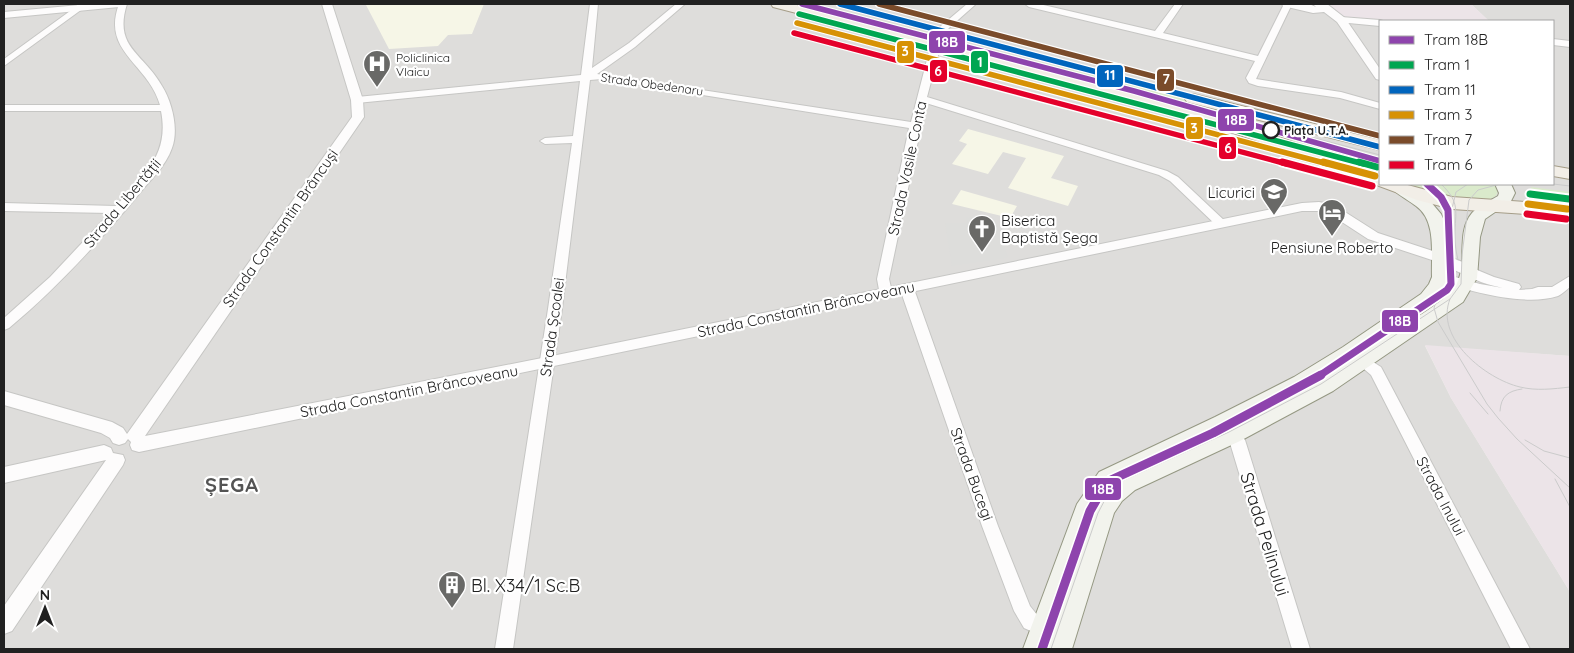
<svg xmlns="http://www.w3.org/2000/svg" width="1574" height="653" viewBox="0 0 1574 653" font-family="Quicksand,sans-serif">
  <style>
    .residential { fill: #dedddb }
    .industrial { fill: #ece4e8 }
    .education { fill: #f6f6e7 }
    .religious { fill: #dddddb }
    .grass { fill: #daeacb }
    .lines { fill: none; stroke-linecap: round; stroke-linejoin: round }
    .minor-casing { stroke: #c6c6c4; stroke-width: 2 }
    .tertiary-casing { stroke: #c6c6c4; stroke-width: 2 }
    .secondary-casing { stroke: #959883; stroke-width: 2 }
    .primary-casing { stroke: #a59d88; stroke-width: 2 }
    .minor { fill: #fdfcfc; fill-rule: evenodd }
    .tertiary { fill: #fdfcfc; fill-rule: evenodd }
    .secondary { fill: #f2f3ed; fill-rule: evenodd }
    .primary { fill: #f2eee7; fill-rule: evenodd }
    .tram { stroke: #cbcbcb; stroke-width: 1 }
    .tram-1-far2-casing { stroke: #fff; stroke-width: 8 }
    .tram-1-far1-casing { stroke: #fff; stroke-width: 11 }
    .tram-1-casing { stroke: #fff; stroke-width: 12 }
    .tram-2-far1-casing { stroke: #fff; stroke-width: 8 }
    .tram-2-casing { stroke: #fff; stroke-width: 11 }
    .tram-3-casing { stroke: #fff; stroke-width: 8 }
    .tram-4-far1-casing { stroke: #fff; stroke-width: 8 }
    .tram-4-casing { stroke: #fff; stroke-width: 11 }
    .tram-5-casing { stroke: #fff; stroke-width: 8 }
    .tram-6-far1-casing { stroke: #fff; stroke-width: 8 }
    .tram-6-casing { stroke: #fff; stroke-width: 11 }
    .tram-1-far2 { stroke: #8e44ad; stroke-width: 5.5 }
    .tram-1-far1 { stroke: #8e44ad; stroke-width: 7 }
    .tram-1 { stroke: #8e44ad; stroke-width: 9 }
    .tram-2-far1 { stroke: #00a651; stroke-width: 5.5 }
    .tram-2 { stroke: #00a651; stroke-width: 7 }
    .tram-3 { stroke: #0065bd; stroke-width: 5.5 }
    .tram-4-far1 { stroke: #d79205; stroke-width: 5.5 }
    .tram-4 { stroke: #d79205; stroke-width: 7 }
    .tram-5 { stroke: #7a4b2a; stroke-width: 5.5 }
    .tram-6-far1 { stroke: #e4002b; stroke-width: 5.5 }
    .tram-6 { stroke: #e4002b; stroke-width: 7 }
    .stop-dot { fill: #fff; stroke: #212121; stroke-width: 2.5 }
    .labels { text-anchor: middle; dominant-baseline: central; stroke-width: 4.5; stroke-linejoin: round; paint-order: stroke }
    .far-poi-label { font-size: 12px; fill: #212121; stroke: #fff; text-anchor: start }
    .far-street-label { font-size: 12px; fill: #212121; stroke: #fff }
    .far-stop-label { font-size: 12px; font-weight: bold; fill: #212121; stroke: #fff; text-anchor: start }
    .street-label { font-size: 15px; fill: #212121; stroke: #fff }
    .poi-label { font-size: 15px; fill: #212121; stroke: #fff; text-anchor: end }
    .near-street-label { font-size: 18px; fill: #212121; stroke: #fff }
    .near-poi-label { font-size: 18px; fill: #212121; stroke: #fff; text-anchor: start }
    .district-label { font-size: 20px; font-weight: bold; letter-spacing: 1px; fill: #545454; stroke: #fff }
    .line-badge { stroke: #fff; stroke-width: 2 }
    .badge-label { font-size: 14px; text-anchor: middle; font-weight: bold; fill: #fff }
  </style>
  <rect width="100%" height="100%" fill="#efeeea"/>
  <path class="residential" d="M4,4H1327L1336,13L1357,19L1380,22V184H1553V21H1489L1471,4H1570V356L1425,346L1451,398L1570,592V649H4Z"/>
  <path class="industrial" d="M1327,4H1471L1489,21L1380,22L1357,19L1344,17L1336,13Z
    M1425,345L1570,356V592L1451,398Z"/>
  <path class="education" d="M378,4H484L472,34L448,35L438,46L389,49L366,5Z
    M968,129L1064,156L1051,178L1078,186L1068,206L1008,188L1026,158L1003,152L988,174L952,164L967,144L959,141Z
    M961,190L1017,206L1010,218L952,204Z"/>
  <path class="religious" d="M966,217L995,219L1008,258L952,266L945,223H966Z"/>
  <path class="grass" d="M801,4H817L926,32L922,37L800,6L802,5Z
    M932,35L1260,117L1255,129L1361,157L1359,166L1254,129L928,39Z
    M1409,184H1496C1511,217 1421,191 1409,184Z
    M1531,187L1570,192V207L1537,205L1533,196Z"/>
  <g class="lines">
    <defs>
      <path id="minor" d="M77,4H85V7L4,66V59L77,6Z
        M119,4H127C113,48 144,53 162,86C172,102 179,129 172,148C166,166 150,180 139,194C99,242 57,288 9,328L4,330V318L50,277L110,213L4,211V203L116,206C142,176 170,156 161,111H4V105H160C148,63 101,52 119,4Z
        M590,4H598L592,68L629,43L676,4H685L635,47L597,74L911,122L931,44L936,41L939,42L941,44L927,97L1167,171L1178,177L1227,223L1225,226H1217L1170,181L1159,175L926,103L889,279L892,292L890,295H880L877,279L909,128L602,79L590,80L562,309L513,649H495L548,309L572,143L545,144L540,141L545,138L573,136L580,81L357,103L352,100L357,97L581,75Z
        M967,4H976L941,35H935V31Z
        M1025,4H1039L1155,31L1175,4H1183L1163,33L1258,56L1284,4H1292L1256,79L1341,92L1380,103V109L1340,98L1258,86L1249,83L1246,78L1255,61L1029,7Z
        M1341,17L1380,20L1383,21H1380V26L1338,22L1337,20Z
        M1553,39L1570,41V47L1553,45Z
        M1470,267L1494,277L1519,284L1521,287L1519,290L1532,289L1538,287H1552L1570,276V287C1566,290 1562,294 1558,296C1524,307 1469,291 1436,280L1435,277L1441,273L1480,284L1503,288C1490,285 1472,281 1464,271L1465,268Z
        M907,285L912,286L914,289L998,526L1030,606L1038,616L1056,624L1058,630L1056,636L1049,639L1024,628L1014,611L982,526L900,289L902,286Z
        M1356,351L1381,367L1530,649H1511L1371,375L1349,356L1351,352Z
        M1226,422L1231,424L1245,440L1310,649H1292L1230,443L1218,428L1221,424Z"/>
      <path id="tertiary" d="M90,4H124L119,7L4,18V12Z
        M322,4H332L363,100L364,117L145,436L547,357L1302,203L1319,202L1334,205L1378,233L1445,255L1475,267L1478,271L1475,275H1465L1435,261L1368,239L1325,211H1302L139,452L132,450L130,445L131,442L128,439L125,443L119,445L113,443L110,438L101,433L4,405V391L112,422L123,428L127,434L352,117L351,100Z
        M1282,4H1309L1316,7L1313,4H1327L1345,18L1380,69V80L1376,79L1337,22L1324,12L1313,13L1283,6Z
        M104,445L111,448L113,453L123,455L125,460L123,465L12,631L4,634V606L106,460L4,483V467Z"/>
      <path id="secondary" d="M1387,184H1405L1430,201L1441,214L1446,225L1450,277L1443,291L1433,302L1383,338C1399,328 1448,300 1455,287C1469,265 1455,233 1472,213C1479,205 1490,201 1498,196L1499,193L1495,184H1511L1515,193L1511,201L1485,219L1480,237L1477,278L1463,302L1333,391L1240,441L1135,490L1122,501L1114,513L1072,649H1023L1077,504L1099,472L1215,417L1294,377L1343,347L1421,294L1429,284L1432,277C1431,254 1437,221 1416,206C1407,199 1394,193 1387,184Z"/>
      <path id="primary" d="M771,4H793L1155,96L1269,133L1380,175V184H1404L1452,197L1570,205V217L1452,209L1417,200L1257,141L1143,102L773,7Z
        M1193,94L1380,140V150L1187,102L1185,99L1187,96Z
        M1553,166L1570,169V179L1553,176Z"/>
    </defs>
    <use href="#minor" class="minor-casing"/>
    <use href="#tertiary" class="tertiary-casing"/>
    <use href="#secondary" class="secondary-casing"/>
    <use href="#primary" class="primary-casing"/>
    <use href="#minor" class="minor"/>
    <use href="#tertiary" class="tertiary"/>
    <use href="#secondary" class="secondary"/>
    <use href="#primary" class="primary"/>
    <path class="tram" d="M1174,99L1248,121L1380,155
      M1441,184C1461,203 1455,211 1455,236C1455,244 1456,252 1458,260
      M1553,184L1570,186
      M1449,221L1456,192L1468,184
      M1450,299C1434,338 1486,379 1520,387C1536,391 1553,389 1570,387
      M1436,302L1434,308L1438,322L1487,404L1498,418L1517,439L1570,488
      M1470,393L1488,414
      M1500,411C1501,396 1508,391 1522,389
      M1525,440L1544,451L1570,458
      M1555,479L1570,507
      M1051,649L1098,513L1108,494L1122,481L1229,432L1321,384L1450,299L1461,284L1462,255L1469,200L1478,190L1500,184"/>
    <defs>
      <path id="tram-1-far2" d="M802,4L1134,91L1380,161"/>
      <path id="tram-1-far1" d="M1319,376L1447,290L1451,284L1448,210L1441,197L1427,184"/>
      <path id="tram-1" d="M1042,649L1090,511L1101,492L1111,480L1213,433L1321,375"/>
      <path id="tram-2-far1" d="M799,14L1364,164"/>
      <path id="tram-2" d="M1359,162L1377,167
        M1530,194L1569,199"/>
      <path id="tram-3" d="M840,4L1380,147"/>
      <path id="tram-4-far1" d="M797,23L1328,164"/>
      <path id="tram-4" d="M1323,162L1375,176
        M1528,204L1567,209"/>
      <path id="tram-5" d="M879,4L1380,136"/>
      <path id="tram-6-far1" d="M794,33L1287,164"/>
      <path id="tram-6" d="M1282,162L1372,186
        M1527,214L1566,219"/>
    </defs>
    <use href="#tram-1-far2" class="tram-1-far2-casing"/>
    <use href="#tram-1-far1" class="tram-1-far1-casing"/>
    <use href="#tram-1" class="tram-1-casing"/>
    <use href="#tram-2-far1" class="tram-2-far1-casing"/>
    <use href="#tram-2" class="tram-2-casing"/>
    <use href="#tram-3" class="tram-3-casing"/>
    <use href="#tram-4-far1" class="tram-4-far1-casing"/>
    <use href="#tram-4" class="tram-4-casing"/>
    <use href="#tram-5" class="tram-5-casing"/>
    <use href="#tram-6-far1" class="tram-6-far1-casing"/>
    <use href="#tram-6" class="tram-6-casing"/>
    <use href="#tram-1-far2" class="tram-1-far2"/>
    <use href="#tram-1-far1" class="tram-1-far1"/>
    <use href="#tram-1" class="tram-1"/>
    <use href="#tram-2-far1" class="tram-2-far1"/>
    <use href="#tram-2" class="tram-2"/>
    <use href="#tram-3" class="tram-3"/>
    <use href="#tram-4-far1" class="tram-4-far1"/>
    <use href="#tram-4" class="tram-4"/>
    <use href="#tram-5" class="tram-5"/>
    <use href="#tram-6-far1" class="tram-6-far1"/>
    <use href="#tram-6" class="tram-6"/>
  </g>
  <defs>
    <symbol id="hospital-pin" viewBox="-11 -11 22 30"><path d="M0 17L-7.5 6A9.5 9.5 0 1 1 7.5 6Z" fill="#696967" stroke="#fff"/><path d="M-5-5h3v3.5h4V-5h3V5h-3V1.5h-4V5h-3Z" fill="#fff"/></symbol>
    <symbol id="school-pin" viewBox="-11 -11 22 30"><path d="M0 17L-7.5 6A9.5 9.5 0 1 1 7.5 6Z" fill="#696967" stroke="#fff"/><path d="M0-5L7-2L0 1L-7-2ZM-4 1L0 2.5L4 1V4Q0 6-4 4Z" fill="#fff"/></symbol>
    <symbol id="hotel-pin" viewBox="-11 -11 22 30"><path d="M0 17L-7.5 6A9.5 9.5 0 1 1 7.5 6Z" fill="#696967" stroke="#fff"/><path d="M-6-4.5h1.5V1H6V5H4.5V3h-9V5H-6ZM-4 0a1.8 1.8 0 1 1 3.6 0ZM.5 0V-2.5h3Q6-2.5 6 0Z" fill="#fff"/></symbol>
    <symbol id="church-pin" viewBox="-11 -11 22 30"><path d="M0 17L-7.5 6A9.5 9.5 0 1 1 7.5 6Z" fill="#696967" stroke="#fff"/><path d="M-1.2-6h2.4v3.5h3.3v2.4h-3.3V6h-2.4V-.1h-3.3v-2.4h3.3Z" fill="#fff"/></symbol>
    <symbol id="building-pin" viewBox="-11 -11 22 30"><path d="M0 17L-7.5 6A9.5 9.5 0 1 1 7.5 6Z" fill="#696967" stroke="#fff"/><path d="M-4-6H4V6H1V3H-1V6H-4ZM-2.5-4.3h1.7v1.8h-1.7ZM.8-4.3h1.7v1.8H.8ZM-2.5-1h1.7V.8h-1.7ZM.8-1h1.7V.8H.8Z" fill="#fff"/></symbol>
  </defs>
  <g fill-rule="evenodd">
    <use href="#hospital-pin" x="361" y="48" width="32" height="43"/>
    <use href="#school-pin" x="1258" y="176" width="32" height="43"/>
    <use href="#hotel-pin" x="1316" y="197" width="32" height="43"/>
    <use href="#church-pin" x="966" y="213" width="32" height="43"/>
    <use href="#building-pin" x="436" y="569" width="32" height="43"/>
  </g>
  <circle class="stop-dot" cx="1271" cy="130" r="8"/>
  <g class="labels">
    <g class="far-poi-label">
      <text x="396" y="57">Policlinica<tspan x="396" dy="14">Vlaicu</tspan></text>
    </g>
    <g class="far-street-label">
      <text transform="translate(652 84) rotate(8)">Strada Obedenaru</text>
    </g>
    <g class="far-stop-label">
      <text x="1284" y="130">Piața U.T.A.</text>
    </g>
    <g class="street-label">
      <text transform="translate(907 168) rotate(-78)">Strada Vasile Conta</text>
      <text transform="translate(122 203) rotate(-50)">Strada Libertății</text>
      <text transform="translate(280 228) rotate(-55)">Strada Constantin Brâncuși</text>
      <text transform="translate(806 309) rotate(-12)">Strada Constantin Brâncoveanu</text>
      <text transform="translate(552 327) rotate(-82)">Strada Școalei</text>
      <text transform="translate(409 391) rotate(-11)">Strada Constantin Brâncoveanu</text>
      <text transform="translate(972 474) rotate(70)">Strada Bucegi</text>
      <text transform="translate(1441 496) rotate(62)">Strada Inului</text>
    </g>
    <g class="poi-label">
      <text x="1255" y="192">Licurici</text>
      <text x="1001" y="220" text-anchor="start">Biserica<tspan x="1001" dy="17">Baptistă Șega</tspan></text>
      <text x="1332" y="247" text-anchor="middle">Pensiune Roberto</text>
    </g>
    <g class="near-street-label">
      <text transform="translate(1265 534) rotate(73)">Strada Pelinului</text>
    </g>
    <g class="near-poi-label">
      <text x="471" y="585">Bl. X34/1 Sc.B</text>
    </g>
    <g class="district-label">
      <text x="232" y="484">ȘEGA</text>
    </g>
  </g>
  <g class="line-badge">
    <rect x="928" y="30" width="38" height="24" rx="5" fill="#8e44ad"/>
    <rect x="896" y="40" width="19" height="24" rx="5" fill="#d79205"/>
    <rect x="970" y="50" width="19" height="24" rx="5" fill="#00a651"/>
    <rect x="929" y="59" width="19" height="24" rx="5" fill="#e4002b"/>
    <rect x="1096" y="64" width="28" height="24" rx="5" fill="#0065bd"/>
    <rect x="1156" y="68" width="19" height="24" rx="5" fill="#7a4b2a"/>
    <rect x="1217" y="108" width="38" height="24" rx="5" fill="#8e44ad"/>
    <rect x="1185" y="116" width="19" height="24" rx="5" fill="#d79205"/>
    <rect x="1218" y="136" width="19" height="24" rx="5" fill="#e4002b"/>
    <rect x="1381" y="309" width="38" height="24" rx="5" fill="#8e44ad"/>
    <rect x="1084" y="477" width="38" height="24" rx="5" fill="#8e44ad"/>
  </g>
  <g class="badge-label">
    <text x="947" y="47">18B</text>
    <text x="905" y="56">3</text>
    <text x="980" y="67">1</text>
    <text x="938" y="76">6</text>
    <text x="1110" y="80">11</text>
    <text x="1166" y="84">7</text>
    <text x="1236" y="125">18B</text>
    <text x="1194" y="133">3</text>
    <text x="1228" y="153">6</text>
    <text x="1400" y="326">18B</text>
    <text x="1103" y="494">18B</text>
  </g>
  <rect width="1574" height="653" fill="none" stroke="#212121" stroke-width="10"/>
  <rect x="1379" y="20" width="175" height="165" fill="#ffffff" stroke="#a6a6a6"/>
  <rect x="1389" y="36" width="25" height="8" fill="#8e44ad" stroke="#a6a6a6"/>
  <text x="1424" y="45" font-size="15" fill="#212121">Tram 18B</text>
  <rect x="1389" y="61" width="25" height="8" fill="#00a651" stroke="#a6a6a6"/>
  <text x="1424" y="70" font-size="15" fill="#212121">Tram 1</text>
  <rect x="1389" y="86" width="25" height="8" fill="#0065bd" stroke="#a6a6a6"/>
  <text x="1424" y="95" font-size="15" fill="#212121">Tram 11</text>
  <rect x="1389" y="111" width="25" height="8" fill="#d79205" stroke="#a6a6a6"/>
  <text x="1424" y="120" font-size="15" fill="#212121">Tram 3</text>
  <rect x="1389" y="136" width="25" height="8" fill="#7a4b2a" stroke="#a6a6a6"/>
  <text x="1424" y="145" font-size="15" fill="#212121">Tram 7</text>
  <rect x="1389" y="161" width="25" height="8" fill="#e4002b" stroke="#a6a6a6"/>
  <text x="1424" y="170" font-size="15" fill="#212121">Tram 6</text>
  <g transform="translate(45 608)" stroke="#ffffff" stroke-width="4" paint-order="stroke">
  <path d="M0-4L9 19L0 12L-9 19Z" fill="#212121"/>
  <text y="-8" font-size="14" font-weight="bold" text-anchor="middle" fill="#212121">N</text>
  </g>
</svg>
